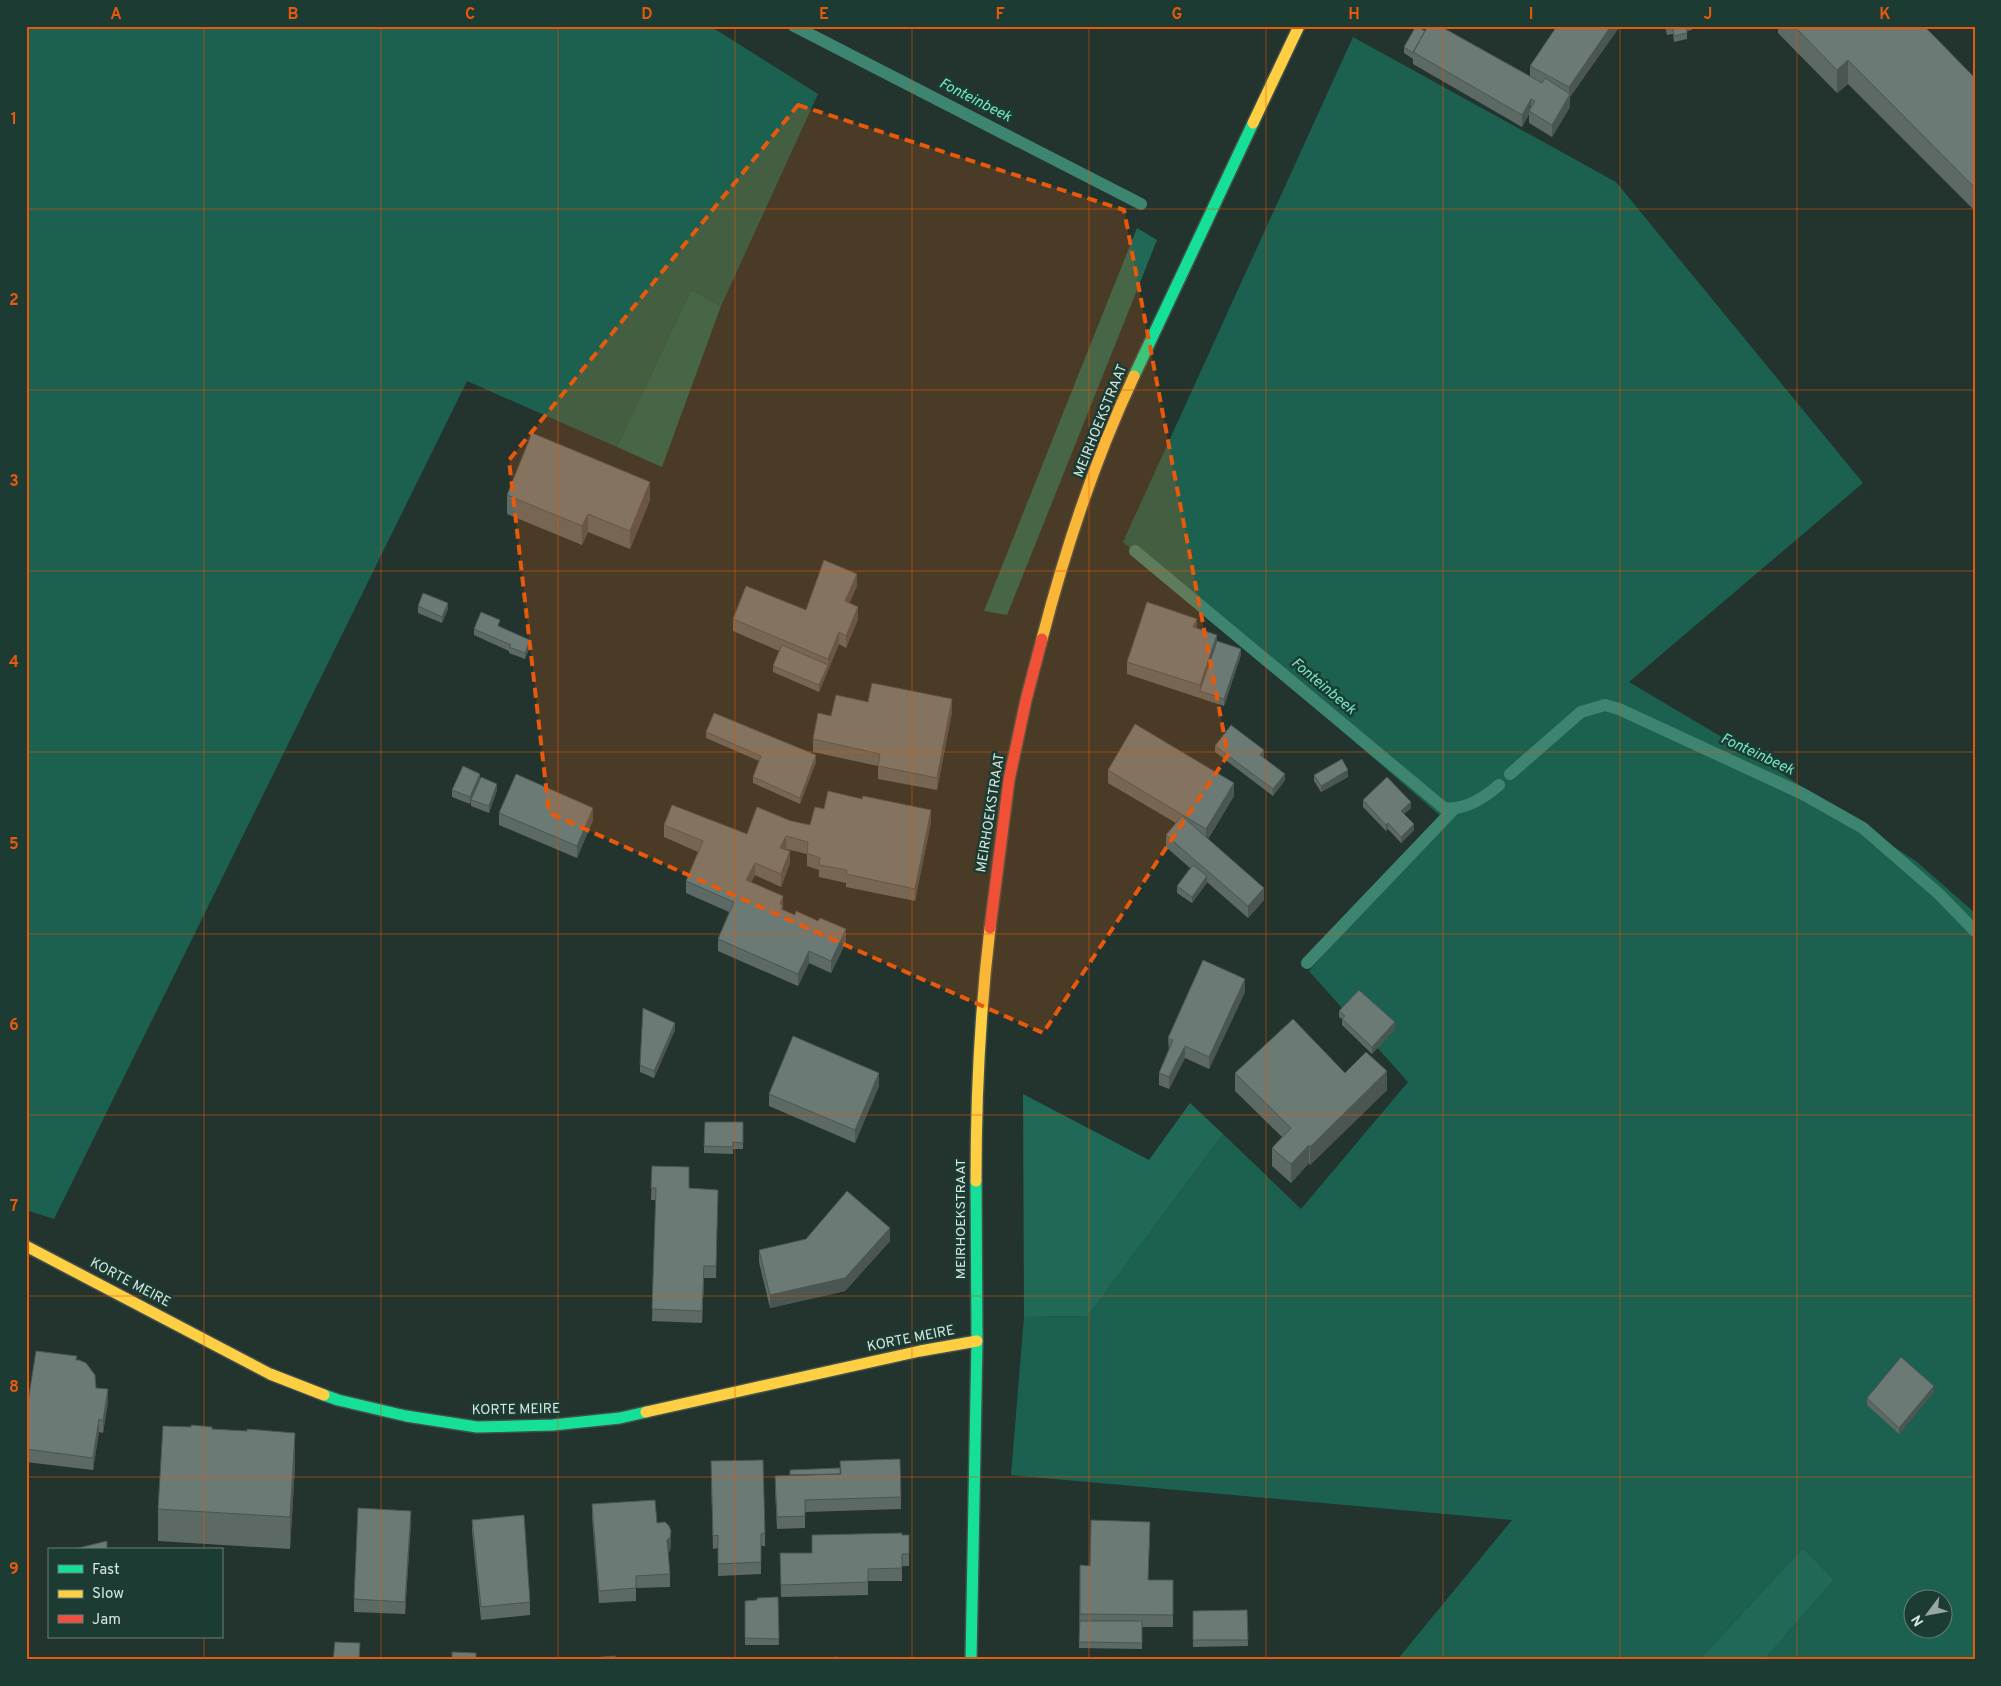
<svg xmlns="http://www.w3.org/2000/svg" width="2001" height="1686" viewBox="0 0 2001 1686" font-family="Overpass,sans-serif">
  <style>
    .green { fill: #1c604f; fill-rule: evenodd }
    .forest { fill: #206956 }
    .lines { fill: none; stroke-linecap: round; stroke-linejoin: round }
    .stream { stroke: #3d8571; stroke-width: 12 }
    .fast-casing { stroke: #40504b; stroke-width: 14 }
    .slow-casing { stroke: #40504b; stroke-width: 14 }
    .jam-casing { stroke: #40504b; stroke-width: 14 }
    .fast { stroke: #16e098; stroke-width: 11 }
    .slow { stroke: #ffcf43; stroke-width: 11 }
    .jam { stroke: #f24e42; stroke-width: 11 }
    .wall { fill: #5c6965 }
    .shaded-wall { fill: #4b5552 }
    .building { fill: #6b7a75; stroke: #4b5552 }
    .marked { fill: #e8590c; fill-opacity: 0.2; stroke: #e8590c; stroke-width: 4; stroke-dasharray: 10 6; stroke-linejoin: round }
    .grid { fill: none; stroke: #e8590c; stroke-width: 1; stroke-opacity: 0.55 }
    .labels { text-anchor: middle; dominant-baseline: central; stroke-width: 5; stroke-linejoin: round; paint-order: stroke }
    .street-label { font-size: 14px; fill: #d5e7e1; stroke: #1c3b32 }
    .water-label { font-size: 15px; font-style: italic; fill: #76e7c7; stroke: #1c3b32 }
    .neatline { fill: none; stroke: #e8590c; stroke-width: 2 }
    .grid-label { font-size: 16px; text-anchor: middle; font-weight: bold; fill: #e8590c }
  </style>
  <rect width="100%" height="100%" fill="#23342f"/>
  <path class="green" d="M26,26H710L818,94L721,306L691,290L617,447L467,381L54,1219L26,1210Z
    M1353,37L1616,182L1863,483L1629,682L1774,768L1917,862L1975,913V1660H1764L1834,1580L1803,1548L1699,1660H1397L1512,1520L1011,1475L1024,1317L1088,1316L1223,1134L1301,1209L1408,1082L1309,971L1444,819L1123,542ZM1914,1598H1944V1628H1914Z"/>
  <path class="forest" d="M1137,228L1157,240L1007,615L984,611Z
    M691,290L721,306L662,467L617,447Z
    M1023,1094L1149,1160L1190,1103L1223,1134L1088,1316L1024,1317Z
    M1803,1548L1834,1580L1764,1660H1699Z"/>
  <g class="lines">
    <path class="stream" d="M794,26L1141,204
      M1135,551L1444,808C1465,811 1484,798 1499,785
      M1510,774L1581,712L1605,705L1619,709L1803,794L1863,828L1939,894L1975,931
      M1307,963L1453,810"/>
    <defs>
      <path id="fast" d="M1134,376L1253,123
        M324,1395L338,1400L406,1416L477,1427L553,1425L620,1418L646,1412
        M971,1660L977,1341L976,1181"/>
      <path id="slow" d="M1253,123L1299,26
        M1042,639C1065,550 1095,459 1134,376
        M976,1181C976,1096 980,1012 990,928
        M26,1246L270,1374L324,1395
        M646,1412L920,1351L977,1341"/>
      <path id="jam" d="M990,928L1009,780L1026,700L1042,639"/>
    </defs>
    <use href="#fast" class="fast-casing"/>
    <use href="#slow" class="slow-casing"/>
    <use href="#jam" class="jam-casing"/>
    <use href="#fast" class="fast"/>
    <use href="#slow" class="slow"/>
    <use href="#jam" class="jam"/>
  </g>
  <path class="wall" d="M1557,26H1620L1570,97V107L1552,137L1529,123V114L1522,127L1413,64V59L1404,53V47L1530,76V66Z
    M1665,26H1692V30L1687,31V39L1674,42L1673,34L1667,35Z
    M1778,26H1924L1975,78V211L1848,84L1837,93L1778,33Z
    M507,495L650,500L630,549L588,532L582,545L507,514Z
    M857,586L849,603L858,619L846,648L839,644L819,692L773,672V666L779,651L733,631V619L806,610Z
    M418,606L448,609L442,623L418,613Z
    M500,626L530,646L525,659L509,653V651L474,635V629Z
    M1197,629L1241,655L1224,706L1127,674V662Z
    M868,702L952,712L937,790L878,779V766L813,752V739L831,716Z
    M706,732L816,762L800,804L753,783V777L759,761L706,738Z
    M1215,746L1264,757H1263L1285,780L1273,796L1215,752Z
    M1108,770L1234,796L1208,839L1264,900L1248,918L1207,882L1192,903L1177,893V886L1190,868L1166,847V835L1176,823L1108,783Z
    M1314,775L1348,777L1321,792L1314,781Z
    M480,779L497,790L489,813L471,806V800L470,804L452,797V790Z
    M1363,800L1411,808L1404,814L1414,830L1401,843L1388,829L1386,831L1363,807Z
    M824,809L931,822L915,901L846,887V883L819,877V870L807,866V854L786,849L785,850L790,863L781,887L755,875L751,882L783,908V910L846,942L831,973L809,963L798,986L718,951V939L729,912L686,893V881L698,852L664,837V825L747,834L791,821L810,825Z
    M499,813L593,820L577,858L499,825Z
    M1245,992L1209,1069L1185,1058L1169,1089L1159,1085V1073L1169,1051L1168,1038Z
    M1339,1011L1395,1029L1372,1054L1342,1025V1019L1339,1017Z
    M675,1030L654,1078L640,1072V1065Z
    M1235,1073H1345L1387,1090L1310,1165L1309,1163L1291,1183L1272,1166V1148L1282,1137L1235,1091Z
    M879,1086L855,1143L769,1106V1094Z
    M743,1123V1149H733V1154L704,1153V1146Z
    M652,1166L689,1188L718,1190L716,1278H704L702,1323L652,1321L656,1200H651Z
    M890,1241L845,1291L770,1308L759,1262V1250Z
    M77,1360L96,1388L108,1402L103,1433L99,1432L93,1470L26,1462V1414Z
    M1934,1392L1899,1434L1867,1405V1398Z
    M212,1429L295,1466L290,1549L158,1541V1509Z
    M711,1473L765,1533V1546H761V1574L718,1576V1548L713,1549Z
    M775,1488L901,1497V1509L805,1512V1528L777,1529Z
    M592,1504L657,1523L671,1543L670,1551L668,1552L670,1574V1587L636,1588V1601L599,1603L592,1517Z
    M472,1520L530,1602V1615L481,1620L472,1532Z
    M411,1523L405,1614L354,1612V1599Z
    M1150,1534L1148,1580H1173V1627H1142V1649L1079,1648L1080,1565L1090,1566Z
    M902,1535H909V1566H902V1581H868V1595L781,1597L780,1553H812Z
    M778,1597L779,1645H745V1601L757,1600Z
    M1247,1610L1248,1646L1193,1647V1611Z"/>
  <path class="shaded-wall" d="M1611,26H1620L1570,97V107L1552,137V125L1569,97V87Z
    M1848,60V84L1837,93V70Z
    M1531,99V111H1529V114L1522,127V115Z
    M650,482V500L630,549V531Z
    M588,514V532L582,545V526Z
    M857,574V586L845,613V601Z
    M448,603V609L442,623V617Z
    M858,607V619L846,648V636Z
    M1197,619V631L1193,627Z
    M839,632V644L819,692V685L828,665V659Z
    M1217,635V647L1200,691V685Z
    M530,640V646L525,659V653Z
    M1241,649V655L1224,706V699Z
    M952,699V712L937,790V778Z
    M1264,750V757L1260,761V755Z
    M816,755V762L800,804V798Z
    M1348,770V777L1321,792V786Z
    M480,774V780L470,804V797Z
    M1285,774V780L1273,796V789Z
    M1234,783V796L1206,841V829Z
    M497,784V790L489,813V806Z
    M1411,802V808L1401,817V811Z
    M593,808V820L577,858V846Z
    M931,810V822L915,901V889Z
    M1388,823V829L1386,831V825Z
    M1414,824V830L1401,843V837Z
    M786,836V849L780,861V848Z
    M790,851V863L781,887V874Z
    M755,863V875L746,893V880Z
    M1207,876V883L1192,903V897Z
    M1264,888V900L1248,918V906Z
    M783,896V917L780,904Z
    M846,929V942L831,973V961Z
    M809,951V963L798,986V974Z
    M1245,979V992L1209,1069V1057Z
    M1395,1022V1029L1372,1054V1047Z
    M675,1023V1030L654,1078V1071Z
    M1185,1046V1058L1169,1089V1077Z
    M1387,1071V1090L1310,1165V1147Z
    M879,1073V1086L855,1143V1130Z
    M1309,1145V1163L1291,1183V1164Z
    M890,1228V1241L845,1291L770,1308V1295Z
    M704,1266V1278L702,1323V1311Z
    M1934,1386V1392L1899,1434V1428Z
    M108,1389V1402L103,1433V1421Z
    M99,1419V1432L93,1470V1458Z
    M295,1433V1466L290,1549V1517Z
    M411,1511V1523L405,1614V1602Z
    M671,1531V1543L670,1551L667,1553V1540Z"/>
  <path class="building" d="M1416,26L1425,31L1413,53L1404,47Z
    M1428,26H1440L1542,83L1545,78L1570,94L1552,125L1529,111L1535,101L1531,99L1522,115L1413,52Z
    M1557,26H1611L1569,87L1530,66Z
    M1666,26H1687V33L1674,36L1673,28L1667,29Z
    M1794,26H1924L1975,78V188L1848,60L1837,70Z
    M532,433L650,482L630,531L588,514L582,526L507,495Z
    M824,560L857,574L845,601L858,607L846,636L839,632L828,659L733,619L746,586L806,610Z
    M423,593L448,603L442,617L418,606Z
    M1147,602L1197,619L1193,627L1217,635L1200,685L1127,662Z
    M481,612L500,620L498,626L530,640L525,653L509,647L511,645L474,629Z
    M1217,641L1241,649L1224,699L1200,691Z
    M782,645L828,665L819,685L773,666Z
    M872,683L952,699L937,778L878,766L880,754L813,739L818,713L831,716L836,695L868,702Z
    M714,713L816,755L800,798L753,777L761,756L706,732Z
    M1135,724L1234,783L1206,829L1108,770Z
    M1231,725L1264,750L1260,755L1285,774L1273,789L1215,746Z
    M1342,759L1348,770L1321,786L1314,775Z
    M463,766L480,774L470,797L452,790Z
    M516,774L593,808L577,846L499,813Z
    M481,777L497,784L489,806L471,800Z
    M1387,777L1411,802L1401,811L1414,824L1401,837L1388,823L1386,825L1363,800Z
    M828,791L862,799L863,796L931,810L915,889L846,874L847,870L819,865L820,858L807,853L808,842L786,836L780,848L790,851L781,874L755,863L746,880L783,896L780,904L783,905L781,909L795,915L796,911L818,921L820,918L846,929L831,961L809,951L798,974L718,939L734,902L686,881L703,841L664,825L672,805L747,834L757,807L791,821L810,825L815,807L824,809Z
    M1182,816L1264,888L1248,906L1166,835Z
    M1193,865L1207,876L1192,897L1177,886Z
    M1203,960L1245,979L1209,1057L1185,1046L1169,1077L1159,1073L1173,1040L1168,1038Z
    M1359,990L1395,1022L1372,1047L1342,1019L1345,1016L1339,1011Z
    M643,1008L675,1023L654,1071L640,1065Z
    M1293,1019L1345,1073L1366,1052L1387,1071L1310,1147L1309,1145L1291,1164L1272,1148L1291,1128L1235,1073Z
    M793,1036L879,1073L855,1130L769,1094Z
    M705,1122H743V1143L733,1142V1147L704,1146Z
    M652,1166L689,1167V1188L718,1190L716,1266H704L702,1311L652,1309L656,1188H651Z
    M847,1191L890,1228L845,1278L770,1295L759,1250L806,1239Z
    M36,1351L77,1356L76,1360H79L86,1363L95,1375L96,1388L108,1389L103,1421L99,1419L93,1458L26,1449V1414Z
    M1901,1357L1934,1386L1899,1428L1867,1398Z
    M191,1425L212,1427V1429L247,1431V1429L295,1433L290,1517L158,1509L163,1426L191,1427Z
    M900,1459L901,1497L805,1500V1516L777,1517L775,1476L841,1474L840,1461Z
    M763,1460L765,1533L761,1534V1562L718,1564V1535L713,1536L711,1461Z
    M840,1468V1474L790,1475V1470Z
    M655,1500L657,1523L665,1522L669,1526L671,1531L670,1538L667,1540L670,1574L636,1576V1588L599,1591L592,1504Z
    M358,1508L411,1511L405,1602L354,1599Z
    M524,1515L530,1602L481,1607L472,1520Z
    M1091,1520L1150,1522L1148,1580H1173V1615L1080,1614V1565L1090,1566Z
    M902,1533V1535H909V1554H902V1568L868,1569V1582L781,1585L780,1553H812V1535Z
    M107,1541V1550H70Z
    M778,1597L779,1639L745,1638V1601L757,1600V1598Z
    M1247,1610L1248,1640H1193V1611Z
    M1080,1621H1142V1643L1079,1642Z
    M335,1642L360,1643L359,1660H333Z
    M452,1652L476,1653V1660H452Z
    M615,1656L616,1660H579V1659Z
    M838,1657V1660H802Z"/>
  <path class="marked" d="M798,105L1124,210L1228,755L1043,1033L549,813L509,460Z"/>
  <path class="grid" d="M204,26V1550M381,26V1660M558,26V1660M735,26V1660M912,26V1660M1089,26V1660M1266,26V1660M1443,26V1660M1620,26V1660M1797,26V1660M26,209H1975M26,390H1975M26,571H1975M26,752H1975M26,934H1975M26,1115H1975M26,1296H1975M26,1477H1975M204,1637V1660"/>
  <g class="labels">
    <g class="street-label">
      <text transform="translate(1101 421) rotate(-68)">MEIRHOEKSTRAAT</text>
      <text transform="translate(991 813) rotate(-81)">MEIRHOEKSTRAAT</text>
      <text transform="translate(961 1219) rotate(-90)">MEIRHOEKSTRAAT</text>
      <text transform="translate(130 1283) rotate(28)">KORTE MEIRE</text>
      <text transform="translate(911 1339) rotate(-11)">KORTE MEIRE</text>
      <text transform="translate(516 1410) rotate(-1)">KORTE MEIRE</text>
    </g>
    <g class="water-label">
      <text transform="translate(975 101) rotate(27)">Fonteinbeek</text>
      <text transform="translate(1323 687) rotate(40)">Fonteinbeek</text>
      <text transform="translate(1757 755) rotate(25)">Fonteinbeek</text>
    </g>
  </g>
  <rect width="2001" height="1686" fill="none" stroke="#1c3b32" stroke-width="55"/>
  <rect x="48" y="1548" width="175" height="90" fill="#1c3b32" stroke="#668078"/>
  <rect x="58" y="1565" width="25" height="8" fill="#16e098" stroke="#668078"/>
  <text x="92" y="1574" font-size="15" fill="#d5e7e1">Fast</text>
  <rect x="58" y="1590" width="25" height="8" fill="#ffcf43" stroke="#668078"/>
  <text x="92" y="1598" font-size="15" fill="#d5e7e1">Slow</text>
  <rect x="58" y="1615" width="25" height="8" fill="#f24e42" stroke="#668078"/>
  <text x="92" y="1624" font-size="15" fill="#d5e7e1">Jam</text>
  <g transform="translate(1928 1614) rotate(238)"><circle r="24" fill="#1c3b32" stroke="#668078"/>
  <path d="M0-4L9 19L0 12L-9 19Z" fill="#97a8a3"/>
  <text y="-8" font-size="14" font-weight="bold" text-anchor="middle" fill="#d5e7e1">N</text>
  </g>
  <rect x="28" y="28" width="1946" height="1630" class="neatline"/>
  <g class="grid-label">
    <text x="116" y="19">A</text>
    <text x="293" y="19">B</text>
    <text x="470" y="19">C</text>
    <text x="647" y="19">D</text>
    <text x="824" y="19">E</text>
    <text x="1000" y="19">F</text>
    <text x="1177" y="19">G</text>
    <text x="1354" y="19">H</text>
    <text x="1531" y="19">I</text>
    <text x="1708" y="19">J</text>
    <text x="1885" y="19">K</text>
    <text x="14" y="124">1</text>
    <text x="14" y="305">2</text>
    <text x="14" y="486">3</text>
    <text x="14" y="667">4</text>
    <text x="14" y="849">5</text>
    <text x="14" y="1030">6</text>
    <text x="14" y="1211">7</text>
    <text x="14" y="1392">8</text>
    <text x="14" y="1574">9</text>
  </g>
</svg>
